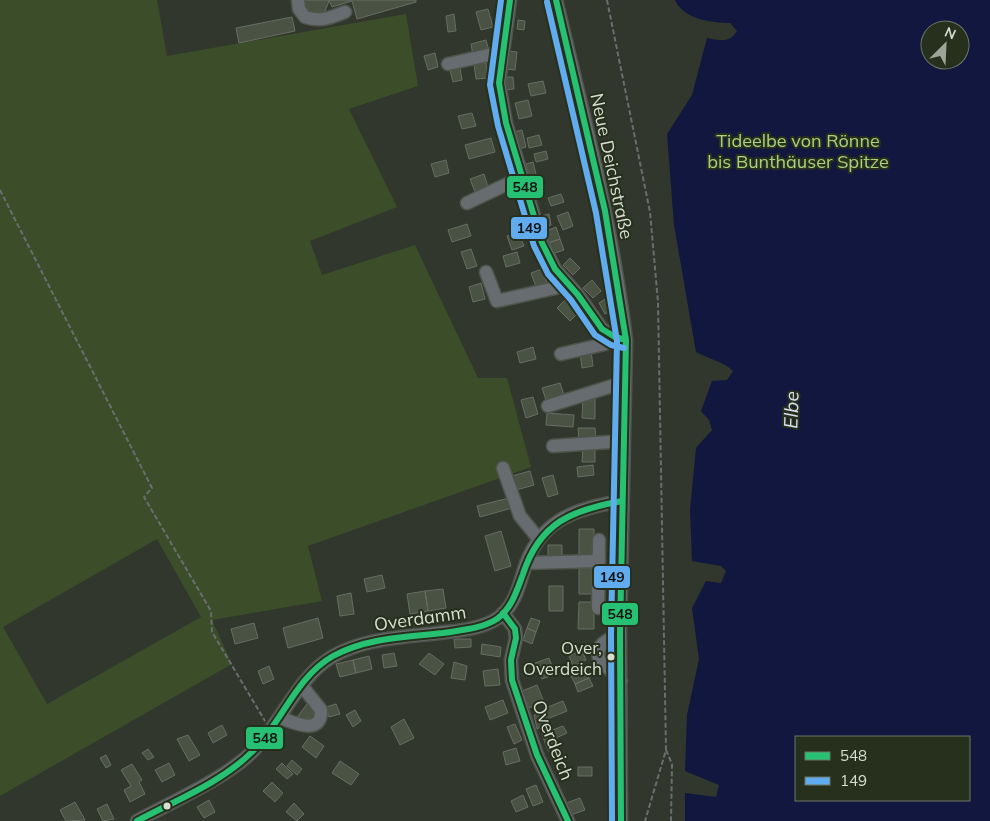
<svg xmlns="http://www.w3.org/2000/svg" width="990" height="821" viewBox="0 0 990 821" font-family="Mulish,sans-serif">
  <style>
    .green { fill: #3c4d29; fill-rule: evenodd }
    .water { fill: #11173f; fill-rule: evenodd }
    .building { fill: #4a5243; stroke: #686d64 }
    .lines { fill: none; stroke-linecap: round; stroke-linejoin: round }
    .minor-casing { stroke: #4f544b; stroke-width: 15 }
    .path { stroke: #696e70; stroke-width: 2; stroke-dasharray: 5 2.5; stroke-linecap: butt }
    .minor { stroke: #676c70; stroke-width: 12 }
    .bus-1-casing { stroke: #27301d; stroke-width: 10 }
    .bus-2-casing { stroke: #27301d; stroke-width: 10 }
    .bus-1 { stroke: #26c172; stroke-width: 6 }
    .bus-2 { stroke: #60acee; stroke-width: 6 }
    .bus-dot { fill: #d8dfd2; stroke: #27301d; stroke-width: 2 }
    .labels { text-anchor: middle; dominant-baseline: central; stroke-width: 4; stroke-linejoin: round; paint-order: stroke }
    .bus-label { font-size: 17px; fill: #d8dfd2; stroke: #27301d; text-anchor: end }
    .park-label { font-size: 18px; fill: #abd17f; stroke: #27301d }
    .street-label { font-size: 18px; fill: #d8dfd2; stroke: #27301d }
    .water-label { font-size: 19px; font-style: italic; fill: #dbe0f0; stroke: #27301d }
    .line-badge { stroke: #27301d; stroke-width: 2 }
    .pale-badge-label { font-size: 14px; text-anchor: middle; font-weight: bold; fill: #111 }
  </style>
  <rect width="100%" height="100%" fill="#31372c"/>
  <path class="green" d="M0,0H157L167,56L406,14L418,86L349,109L397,207L310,241L322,275L415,245L478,378H507L531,467L308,546L322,601L212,620L232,664L0,796ZM157,539L201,617L47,704L3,627Z"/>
  <path class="water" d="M675,0H990V821H685V793L716,797L719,785L685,771L687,715L699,659L692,608L706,581L721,583L726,571L721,566L692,561L690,510L696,448L712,430L709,420L701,411L712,381L727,380L733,371C723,361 708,359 696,352L674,225L667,134L692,95L707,38C719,40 729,44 737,31L730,23C712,23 683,19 675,0ZM930,30H960V60H930ZM796,737H969V800H796Z"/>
  <path class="building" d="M301,0H329V1L325,11L320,14H309Z
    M329,0H416V2L357,19L352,1L332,7Z
    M488,9L493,27L481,30L476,12Z
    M454,14L456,31L448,32L446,16Z
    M292,17L295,31L239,43L236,28Z
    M518,20L525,21L524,30L517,29Z
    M486,40L489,51L473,55L471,44Z
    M507,51L517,52L515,70L505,69Z
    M435,53L438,67L428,70L424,56Z
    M486,63L488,78L476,79L474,64Z
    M460,68L462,80L453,82L450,70Z
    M504,77H513L514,89L505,90Z
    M543,81L546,93L531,96L528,84Z
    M528,100L532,116L519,119L515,103Z
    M472,113L476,126L462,129L458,116Z
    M522,130L526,147L518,149L514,132Z
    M539,135L542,145L529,148L527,138Z
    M491,138L495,152L469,159L465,145Z
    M546,151L548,159L536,162L534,154Z
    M446,160L449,173L435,177L431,164Z
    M533,162L537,178L530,180L526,164Z
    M484,174L488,187L475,192L470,179Z
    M540,184L543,195L531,198L528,187Z
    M561,194L564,202L551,206L548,198Z
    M568,212L573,226L563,230L557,216Z
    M549,214L551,225L539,228L537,217Z
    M467,224L471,236L452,242L448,230Z
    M556,227L560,239L548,243L544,232Z
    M518,232L524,246L512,250L507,236Z
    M560,239L564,250L552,254L548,243Z
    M471,249L477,266L467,269L461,252Z
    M517,252L520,263L506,267L503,256Z
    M570,258L580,268L573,275L563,265Z
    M542,269L547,283L536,287L531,273Z
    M592,280L601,291L593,298L583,288Z
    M481,283L485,299L473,302L469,287Z
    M607,298L613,310L605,314L599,303Z
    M565,300L578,313L570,321L557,308Z
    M533,347L536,359L520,363L517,352Z
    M591,351L593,366L582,368L580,352Z
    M560,383L564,395L546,400L542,388Z
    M533,397L538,414L526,418L521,400Z
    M583,398H595V419L582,418Z
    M547,413L574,415L573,427L546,425Z
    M578,428H595L596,441H579Z
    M583,446H595V462H582Z
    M593,465L594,475L578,477L577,467Z
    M530,471L534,485L516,490L512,476Z
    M553,475L558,494L548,497L542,478Z
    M509,498L512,508L480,517L477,506Z
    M579,529H594V556H579Z
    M501,531L511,566L495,571L485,536Z
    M548,545H562V559H548Z
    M579,568H595V594H579Z
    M382,575L385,588L367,592L364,579Z
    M549,586H563V611H549Z
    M443,589L446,608L428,611L425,591Z
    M425,591L428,611L410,614L407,594Z
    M351,593L354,614L340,616L337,596Z
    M579,602H594V629H578Z
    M318,618L323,638L288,648L283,628Z
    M531,618L540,621L536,632L527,628Z
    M254,623L258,638L235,644L231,629Z
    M527,628L536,632L532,644L523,640Z
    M454,639H471V647L455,648Z
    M482,644L501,647L500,657L481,654Z
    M582,650L586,660L573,666L569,656Z
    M394,653L397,666L384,668L382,655Z
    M429,653L444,664L435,675L419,664Z
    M369,656L372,669L356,673L353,660Z
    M549,658L552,666L539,672L535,663Z
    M353,660L356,673L340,677L336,664Z
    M454,662L467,666L465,680L451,678Z
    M269,666L274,679L263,684L258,671Z
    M552,666L555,674L542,679L539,672Z
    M498,669L500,685L485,686L483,671Z
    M586,670L589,678L575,684L571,676Z
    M589,678L593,686L578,692L575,684Z
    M537,685L544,702L529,708L522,691Z
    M503,700L508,713L490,720L485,707Z
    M563,701L567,711L547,719L543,709Z
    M307,704L318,713L310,725L298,716Z
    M336,704L340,714L329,717L326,707Z
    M355,710L361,721L353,727L346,715Z
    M543,712L547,724L537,729L534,715Z
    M404,719L414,738L400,745L391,727Z
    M515,724L522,740L514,744L507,727Z
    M222,725L227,735L213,743L208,733Z
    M563,726L567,733L556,738L559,746L548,751L542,734Z
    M188,735L200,755L189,761L177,739Z
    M310,736L324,746L316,758L302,747Z
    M516,748L520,761L506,765L503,752Z
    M148,749L154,757L148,760L142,753Z
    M106,755L111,765L106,768L100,758Z
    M292,760L302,769L297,775L287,766Z
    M340,761L359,774L351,785L332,773Z
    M169,763L175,775L162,782L155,770Z
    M282,763L293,774L287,779L276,769Z
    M132,764L142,780L139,782L145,794L130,802L124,790L131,786L121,770Z
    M578,767H592V776H578Z
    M272,782L283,793L275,802L263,791Z
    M536,785L543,802L533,806L526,789Z
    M523,795L528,807L516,812L511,801Z
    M580,798L585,810L571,815L566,803Z
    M209,800L215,812L204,818L197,807Z
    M75,802L85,820L66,821L60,810Z
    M294,803L304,814L297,821L286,812Z
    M107,804L114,819L103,821L97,809Z"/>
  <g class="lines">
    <defs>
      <path id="minor" d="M298,0L299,9L305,17C320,22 330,18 345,12
        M510,0L499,83L506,123L542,243L555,269L578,295L602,329L615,337L626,340
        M556,0C583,112 612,225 626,340L620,633L621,821
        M448,64L502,52
        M467,203L522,177
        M486,272L497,301L569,285
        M561,354L605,344L613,336
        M548,406L625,382
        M553,446L624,441
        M503,468L520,516L538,538
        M526,563L599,561
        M598,608L599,540
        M503,613L515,629L516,638L511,660L512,680L537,755L568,821
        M620,633C609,640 595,643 599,659L621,681
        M281,718C294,723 322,736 321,710L302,686
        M137,821C170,803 228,777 253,751C281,723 297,679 330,658C363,637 409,637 447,632C465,630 483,628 498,618C513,607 518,590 523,573C538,521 572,509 622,501"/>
    </defs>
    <use href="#minor" class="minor-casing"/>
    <path class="path" d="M607,0L650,212L658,302L666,750L645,821
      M0,190L152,488L144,497L211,611L212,632L265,721
      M666,750L672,764L671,821"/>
    <use href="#minor" class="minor"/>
    <defs>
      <path id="bus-1" d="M510,0L499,83L506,123L542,243L555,269L578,295L602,329L615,337L626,340
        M556,0L605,211L626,340L620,633L621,821
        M503,613L515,629L516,638L511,660L512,680L537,755L568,821
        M137,821C176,800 221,783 253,751C282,722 296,677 333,656C366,638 405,637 443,633C461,630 481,629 497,619C512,608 517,590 523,574C540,522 572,510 622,501"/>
      <path id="bus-2" d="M501,0L490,85L498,126L534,246L548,274L571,300L595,335L611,345L624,348
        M547,2L596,213L617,341L611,633L612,821"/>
    </defs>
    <use href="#bus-1" class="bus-1-casing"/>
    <use href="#bus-2" class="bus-2-casing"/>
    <use href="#bus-1" class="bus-1"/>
    <use href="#bus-2" class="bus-2"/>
  </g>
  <g class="bus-dot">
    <circle cx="611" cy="657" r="4.5"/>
    <circle cx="167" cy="806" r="4.5"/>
  </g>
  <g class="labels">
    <g class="bus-label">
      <text x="602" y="647">Over,<tspan x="602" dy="21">Overdeich</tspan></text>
    </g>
    <g class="park-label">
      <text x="798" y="140">Tideelbe von Rönne<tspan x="798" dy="21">bis Bunthäuser Spitze</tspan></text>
    </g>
    <g class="street-label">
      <text transform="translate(612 166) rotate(78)">Neue Deichstraße</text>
      <text transform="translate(420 618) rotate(-8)">Overdamm</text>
      <text transform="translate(553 740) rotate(69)">Overdeich</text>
    </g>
    <g class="water-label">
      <text transform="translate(791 410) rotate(-88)">Elbe</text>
    </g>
  </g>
  <g class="line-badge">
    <rect x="506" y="175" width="38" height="24" rx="5" fill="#26c172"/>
    <rect x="510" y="216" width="38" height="24" rx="5" fill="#60acee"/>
    <rect x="593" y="565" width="38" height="24" rx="5" fill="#60acee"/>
    <rect x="601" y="602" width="38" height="24" rx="5" fill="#26c172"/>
    <rect x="245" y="726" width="39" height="24" rx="5" fill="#26c172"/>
  </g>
  <g class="pale-badge-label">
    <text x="525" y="192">548</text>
    <text x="529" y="233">149</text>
    <text x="612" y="582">149</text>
    <text x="620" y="619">548</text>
    <text x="265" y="743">548</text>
  </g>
  <rect x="795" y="736" width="175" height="65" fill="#27301d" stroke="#6e7665"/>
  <rect x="805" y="752" width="25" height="8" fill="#26c172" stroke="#6e7665"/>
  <text x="840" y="761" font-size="15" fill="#d8dfd2">548</text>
  <rect x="805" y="777" width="25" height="8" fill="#60acee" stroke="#6e7665"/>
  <text x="840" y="786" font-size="15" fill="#d8dfd2">149</text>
  <g transform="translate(945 45) rotate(24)"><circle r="24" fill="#27301d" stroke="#6e7665"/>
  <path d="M0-4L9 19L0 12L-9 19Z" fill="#9ea498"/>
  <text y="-8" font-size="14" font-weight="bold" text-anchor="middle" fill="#d8dfd2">N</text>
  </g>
</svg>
